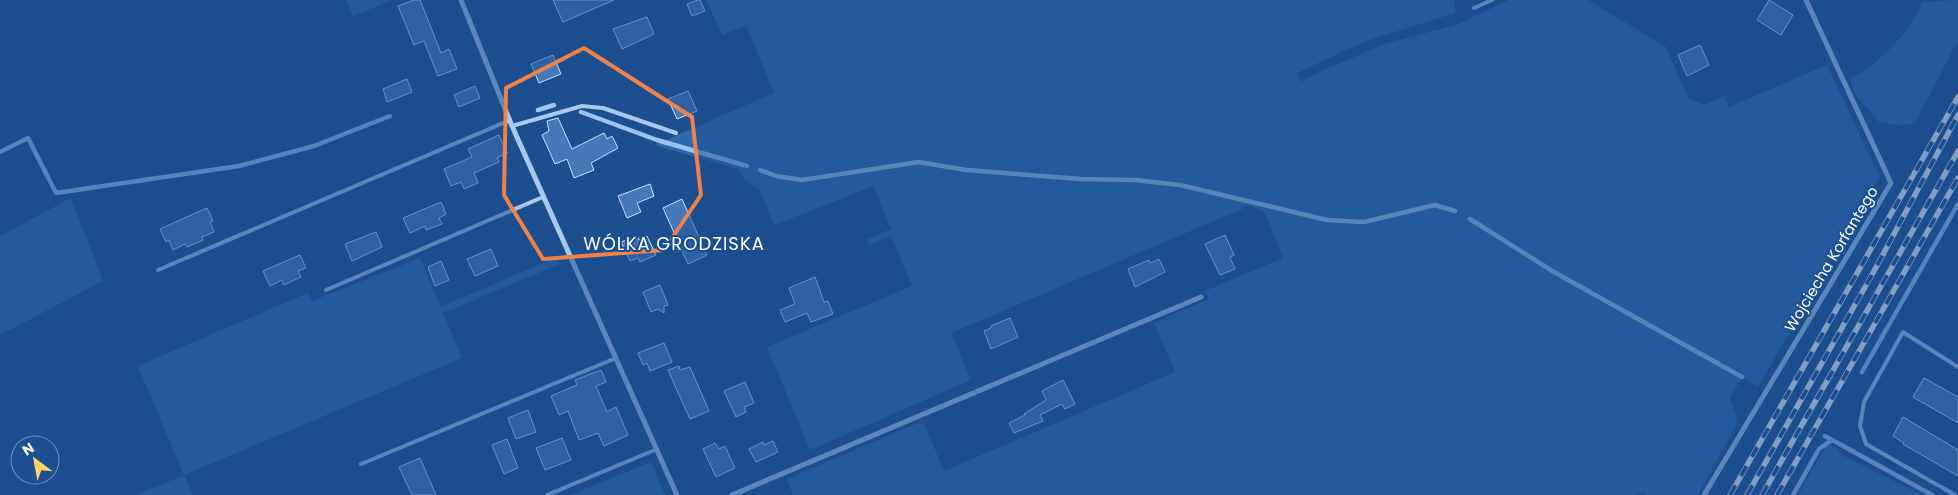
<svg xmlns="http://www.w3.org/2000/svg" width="1958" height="495" viewBox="0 0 1958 495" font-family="Poppins,sans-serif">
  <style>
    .green { fill: #2e69ad }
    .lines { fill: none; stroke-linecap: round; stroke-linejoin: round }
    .stream { stroke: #9cc4f0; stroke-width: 4.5 }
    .building { fill: #4478b7; stroke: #cfe3fa }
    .lane { stroke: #a9c9ee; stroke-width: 4 }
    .street { stroke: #a9c9ee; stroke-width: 5 }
    .rail-casing { stroke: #fff; stroke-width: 5.5 }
    .rail { stroke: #1b4f8f; stroke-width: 4; stroke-dasharray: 11; stroke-linecap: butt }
    .marked { fill: none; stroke: #ee8249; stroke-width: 4; stroke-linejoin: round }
    .labels { text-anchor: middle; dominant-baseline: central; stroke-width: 4; stroke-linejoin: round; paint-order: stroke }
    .street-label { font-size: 15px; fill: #fff; stroke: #1b4f8f }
    .quarter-label { font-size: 18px; letter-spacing: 1px; fill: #fff; stroke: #1b4f8f }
  </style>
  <rect width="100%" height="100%" fill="#1b4f8f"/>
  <path class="green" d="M347,0H392L353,16Z
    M706,0H1454L1455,13L1363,42L1297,73L1302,83L1304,79L1384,44L1456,25L1509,0H1588L1666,47L1688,98L1704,105L1725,96L1729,107L1827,65L1880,178L1758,387L1742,377L1730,398L1738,422L1698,495H1646L1644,492L1636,495H793L787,479L923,421L944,471L1175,372L1154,323L1209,299L1205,291L1283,258L1264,211L1249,206L951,333L971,380L810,450L767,347L912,286L891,236L870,245L867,239L891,229L874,186L774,225L760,190L744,179L738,169L655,145L774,93L746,25L722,35Z
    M1958,0V40L1915,123L1899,125L1879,122L1855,94L1850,79C1880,63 1909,34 1922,2Z
    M71,198L103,281L0,335V236Z
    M557,257L560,264L443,313L462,358L184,475L193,495H137L184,475L138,366L308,293L312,301L420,258L441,307Z
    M1826,446H1835L1842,455L1922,495H1798Z
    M651,462L665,495H571Z"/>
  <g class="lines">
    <path class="stream" d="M538,110L554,105
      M581,112L657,140L747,166
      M0,152L28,138L56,193L239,166L314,146L390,116
      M760,170L776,176L802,180L919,162L966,170L1081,179L1135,180L1180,185L1327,220L1364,222L1435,205L1455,211
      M1470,219L1554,272L1742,377
      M1862,372L1958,204
      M1825,436L1932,495
      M1793,495L1819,449L1832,440"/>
  </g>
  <path class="building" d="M414,0H420L441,53L449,49L457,69L438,76L424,41L414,45L398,6Z
    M553,0H614L563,22Z
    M698,0H700L705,11L692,16L687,4Z
    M1769,0L1793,15L1781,35L1757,20Z
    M647,17L654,34L622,49L613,29Z
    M1700,45L1709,65L1687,76L1678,55Z
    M553,55L561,74L539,83L531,64Z
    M407,79L412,92L387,102L383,89Z
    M475,86L480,98L459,107L454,95Z
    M688,91L697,111L677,119L668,99Z
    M558,118L572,149L604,133L607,139L612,136L618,148L591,163L594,170L574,178L567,159L555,164L542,135L549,131L547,121Z
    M499,135L507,153L497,158L499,162L474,173L478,183L464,189L461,182L451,186L444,169L472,157L468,149Z
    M650,184L654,196L637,203L641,212L627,218L618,196Z
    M682,199L707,255L688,264L663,208Z
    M441,202L446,214L439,218L442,224L426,230L425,226L410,233L403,218Z
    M207,208L213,221L210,222L214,232L202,237L203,240L187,247L185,244L173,250L169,240L166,242L160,229Z
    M376,232L382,247L352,261L345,244Z
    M1225,235L1234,255L1230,257L1235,269L1220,275L1205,244Z
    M637,236L639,240L647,236L656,255L640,262L638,258L630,261L621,242Z
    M491,249L498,266L475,276L467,259Z
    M300,255L306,268L298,271L301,277L284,285L282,280L270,286L263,271Z
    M1159,259L1165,272L1135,287L1128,269L1149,260L1150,263Z
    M441,261L449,280L435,286L428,267Z
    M815,277L824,302L828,301L833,314L811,322L807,313L785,322L780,310L795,304L789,288Z
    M660,285L668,305L664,306V313L658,309L651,312L643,292Z
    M1010,318L1018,337L991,349L984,331L991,328V326Z
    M664,343L672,362L650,371L647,363L643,365L638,353Z
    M679,366L680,370L690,367L709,411L690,419L668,370Z
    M601,370L606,382L596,386L607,412L616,407L628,435L604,446L598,433L579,440L568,411L559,415L551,396L577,385L575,380Z
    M1924,378L1958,397V423L1913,397Z
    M1063,380L1075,404L1065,409L1062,404L1040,415L1043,421L1014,433L1009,423L1025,415L1024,414L1046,400L1042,391Z
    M745,382L754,403L744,407L746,412L736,417L724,391Z
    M528,410L536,432L516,439L508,418Z
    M1903,417L1958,450V476L1903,444L1904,443L1893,436Z
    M562,438L571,460L545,470L536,448Z
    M507,439L518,468L504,474L492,445Z
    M773,441L778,452L756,462L749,449L763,442L764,445Z
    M715,443L719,449L725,446L735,468L716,477L703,449Z
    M420,458L436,495H412L399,467Z"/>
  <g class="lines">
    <path class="lane" d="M1474,8L1492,0
      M512,126L582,106L603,108L676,133
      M158,270L510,120
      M326,290L543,197
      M361,464L616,358
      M547,495L657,449
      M1955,495L1866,444L1860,426L1864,402L1903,332L1958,367"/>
    <path class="street" d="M461,0L512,126L677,495
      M732,495L1201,297
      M1704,495L1891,183L1806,0"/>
    <defs>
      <path id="rail" d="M1730,495L1958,97
        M1747,495L1873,273L1958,115
        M1762,495L1958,151
        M1777,495L1958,178"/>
    </defs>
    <use href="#rail" class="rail-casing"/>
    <use href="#rail" class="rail"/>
  </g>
  <path d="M0 0H1958V495H0ZM584,48L692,117L701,195L664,250L543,259L504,195L506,88Z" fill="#1b4f8f" fill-opacity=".55" fill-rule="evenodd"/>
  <path class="marked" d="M584,48L692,117L701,195L664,250L543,259L504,195L506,88Z"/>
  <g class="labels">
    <g class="street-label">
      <text transform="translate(1831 259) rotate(-59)">Wojciecha Korfantego</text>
    </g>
    <g class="quarter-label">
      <text x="674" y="243">WÓLKA GRODZISKA</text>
    </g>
  </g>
  <g transform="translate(35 460) rotate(328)"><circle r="24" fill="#1b4f8f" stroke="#7695bc"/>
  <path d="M0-4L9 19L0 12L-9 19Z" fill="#ffd166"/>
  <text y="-8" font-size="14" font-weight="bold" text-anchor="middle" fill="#ffffff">N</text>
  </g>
</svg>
